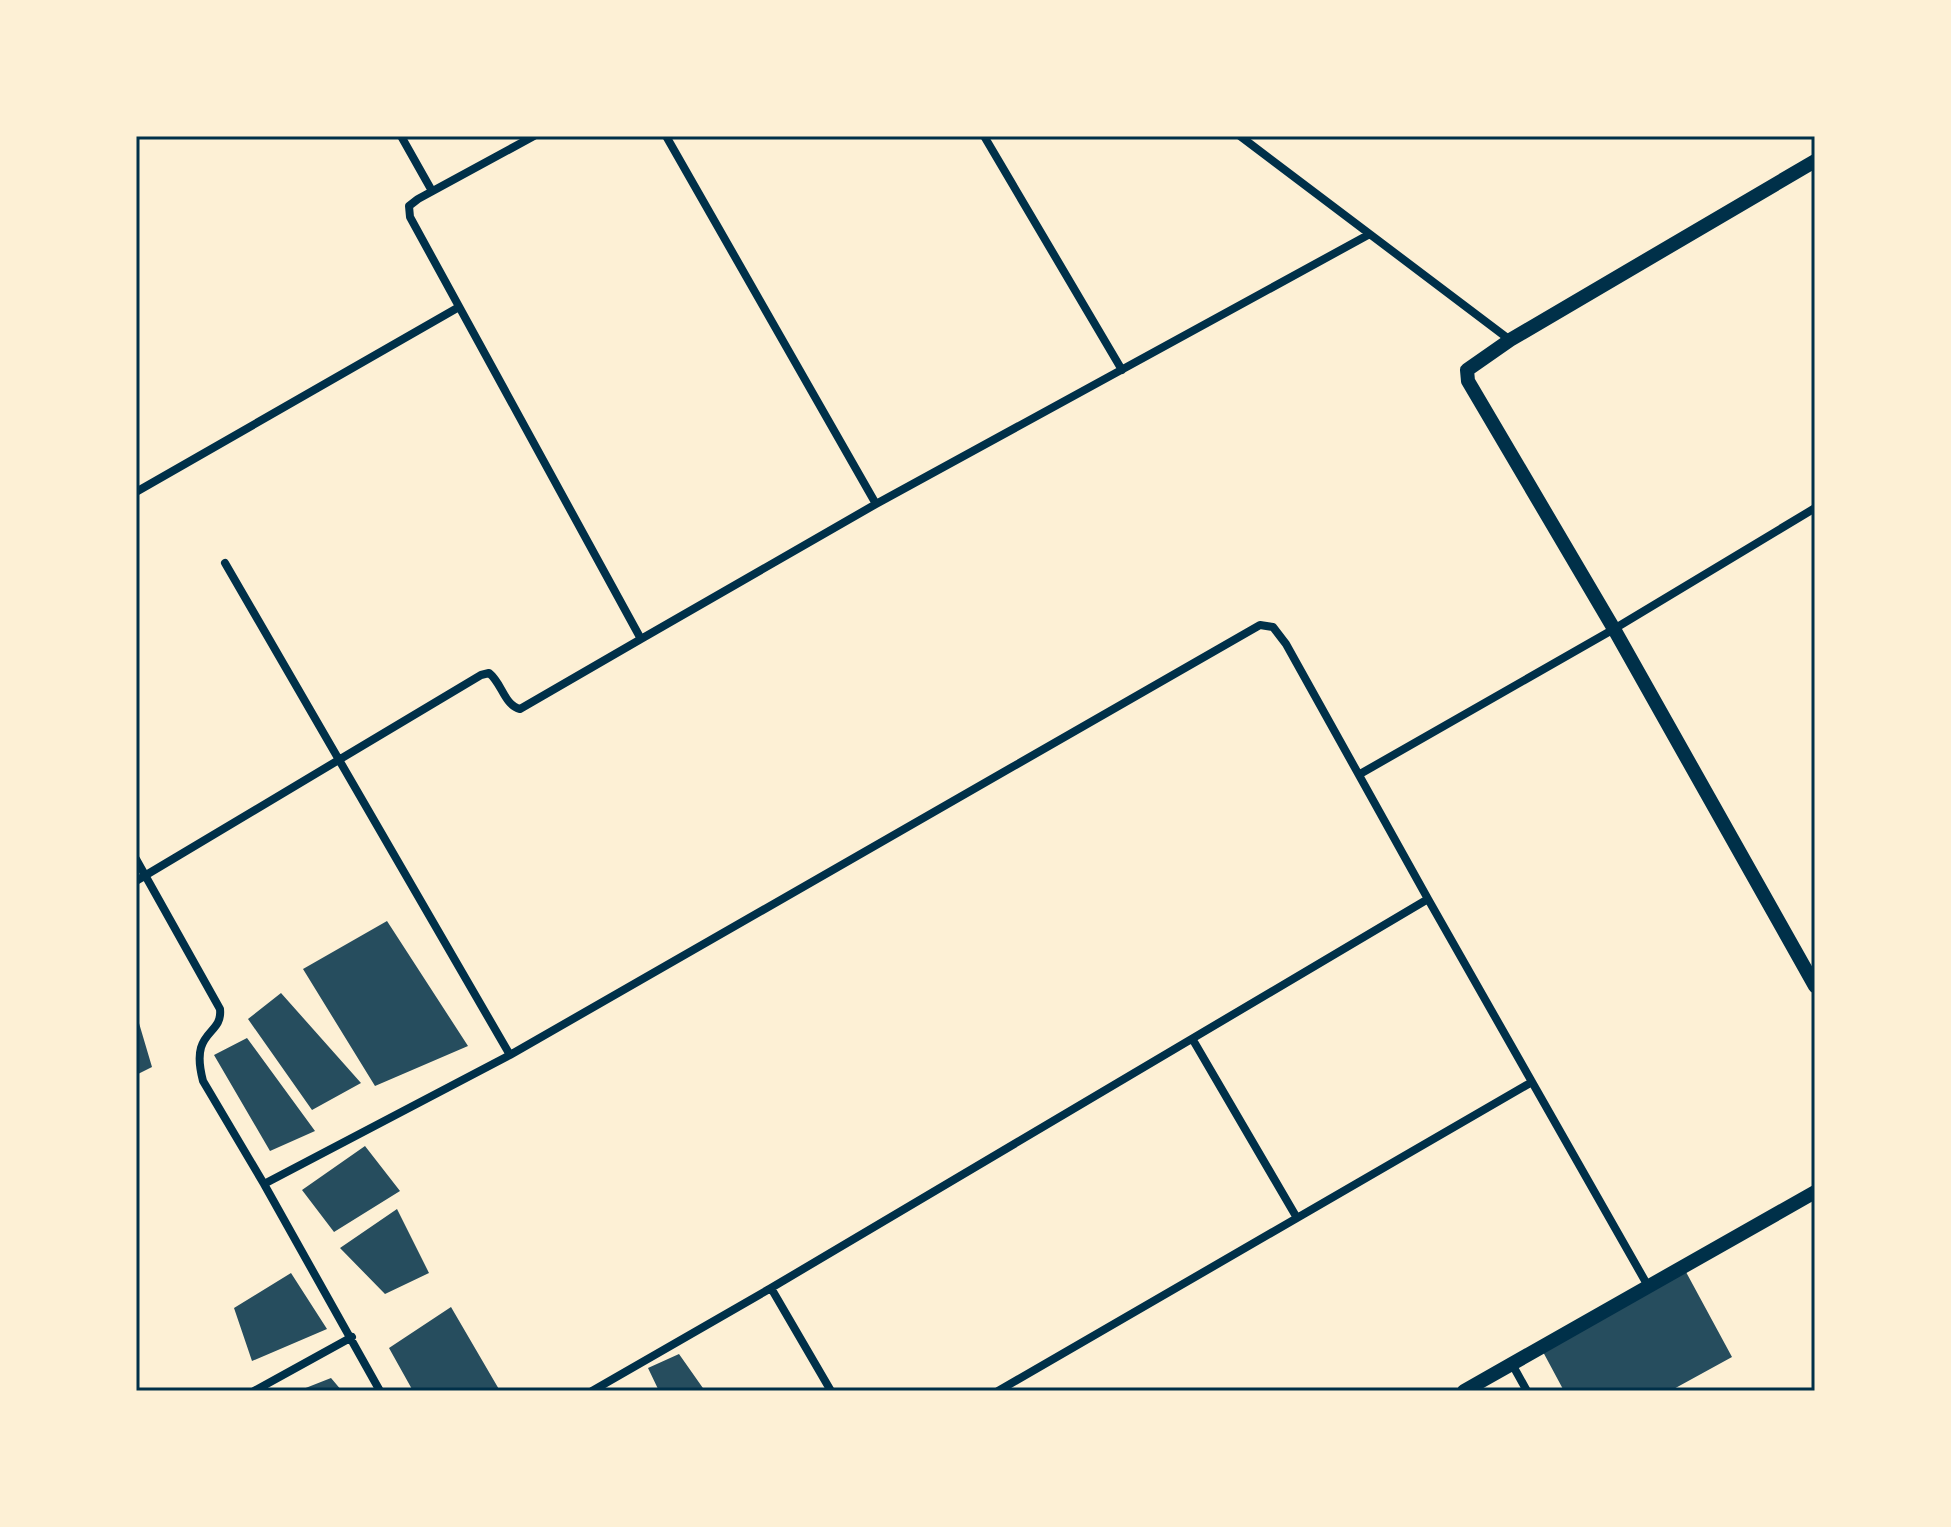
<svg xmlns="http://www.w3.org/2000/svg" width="1951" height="1527" viewBox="0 0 1951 1527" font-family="Raleway,sans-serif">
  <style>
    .building { fill: #264d5e }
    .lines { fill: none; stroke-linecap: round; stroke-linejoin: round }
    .minor { stroke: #003049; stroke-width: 8 }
    .tertiary { stroke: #003049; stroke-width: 14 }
    .neatline { fill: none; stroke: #003049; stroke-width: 3 }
  </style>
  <rect width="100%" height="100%" fill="#fdf0d5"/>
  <path class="building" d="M387,921L468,1046L375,1086L303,969Z
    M281,993L361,1083L312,1110L248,1019Z
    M136,1013L152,1067L136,1075Z
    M247,1038L315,1131L270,1151L214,1055Z
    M365,1146L400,1191L334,1232L302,1190Z
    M397,1209L429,1273L385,1294L340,1248Z
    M1686,1272L1732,1357L1670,1391H1564L1542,1350Z
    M291,1273L327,1329L252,1361L234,1308Z
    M451,1307L500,1391H413L389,1348Z
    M679,1354L705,1391H659L648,1368Z
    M331,1378L342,1391H298Z"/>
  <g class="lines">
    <path class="minor" d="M401,136L432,191
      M666,136L876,504
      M984,136L1122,370
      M1240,136L1510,340
      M136,492L459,307
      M225,563L510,1055
      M641,639L876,504L1368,235
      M1360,774L1614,629L1815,508
      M136,859L220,1009C223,1037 189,1028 203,1081L264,1184
      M136,881L481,675L489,673C502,683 504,705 520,709L641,639L410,217L409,206L418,199L534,136
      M1193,1040L1297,1218
      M1512,1364L1527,1391
      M254,1391L352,1337
      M380,1391L264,1184L510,1055L1260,625L1273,627L1286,644L1428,899
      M592,1391L771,1288
      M831,1391L771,1288L1428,899L1648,1286
      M998,1391L1532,1082"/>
    <path class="tertiary" d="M1815,161L1510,340L1467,370L1468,381L1614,629L1815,986
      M1464,1391L1815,1192"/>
  </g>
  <rect width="1951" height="1527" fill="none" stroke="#fdf0d5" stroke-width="276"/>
  <rect x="138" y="138" width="1675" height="1251" class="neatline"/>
</svg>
